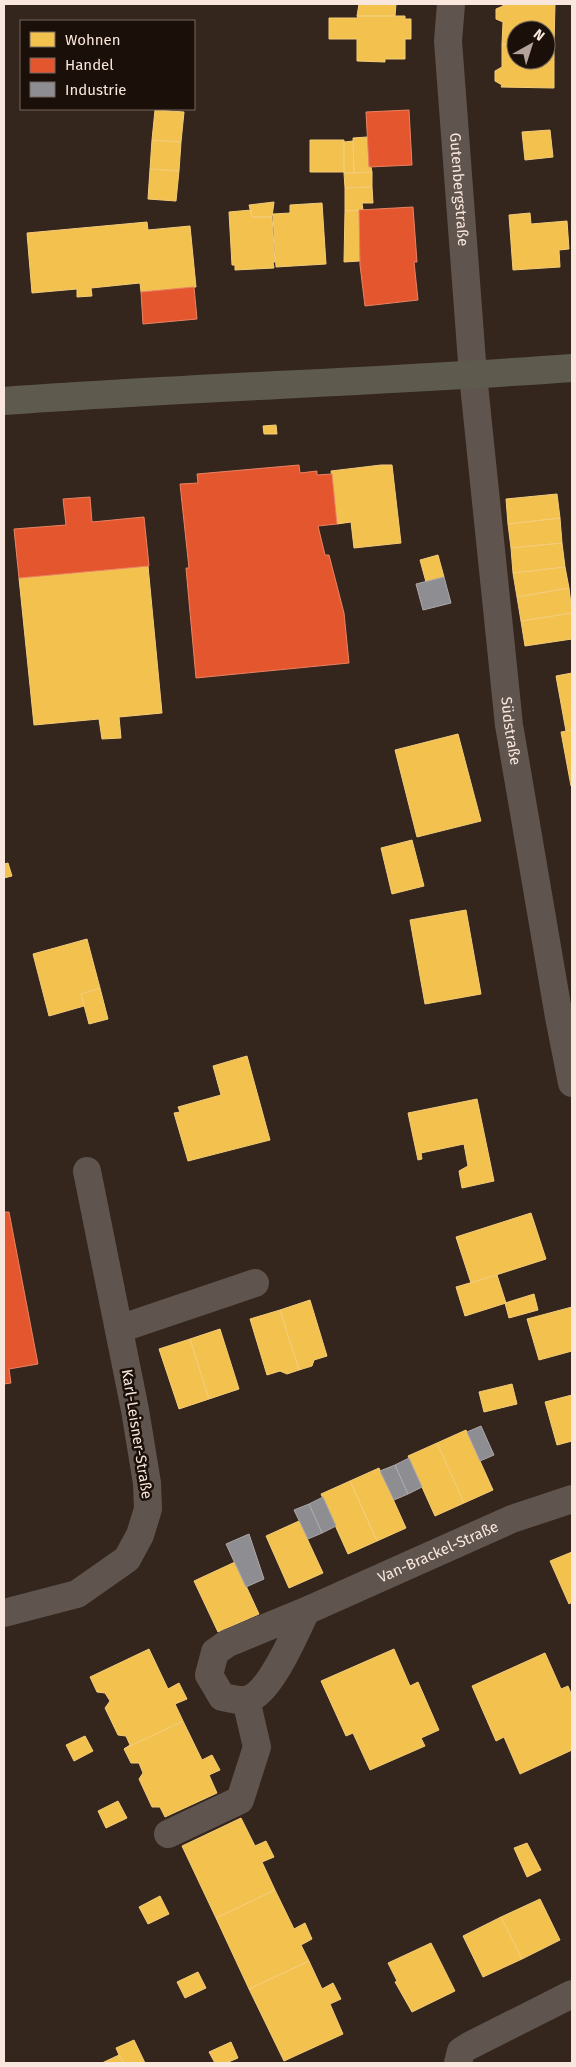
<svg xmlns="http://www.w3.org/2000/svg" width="576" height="2067" viewBox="0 0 576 2067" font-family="'Fira Sans',sans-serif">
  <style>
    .homes { fill: #f2c14e; stroke: #f4cc79 }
    .shops { fill: #e4572e; stroke: #ea8262 }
    .industry { fill: #8d8d92; stroke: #ada8a8 }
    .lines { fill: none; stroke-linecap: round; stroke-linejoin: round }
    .minor { stroke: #60554e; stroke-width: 28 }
    .major { stroke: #5e5a4d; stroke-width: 28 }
    .labels { text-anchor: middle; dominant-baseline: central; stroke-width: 5; stroke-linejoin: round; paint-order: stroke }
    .street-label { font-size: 15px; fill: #f9e7dd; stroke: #1b1009 }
  </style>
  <rect width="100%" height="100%" fill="#34261d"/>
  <path class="homes" d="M359,4H396L395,16H357Z
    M503,4H555L554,45H546V30H516V45L502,44L503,22L496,19V9L503,6Z
    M357,16H405V19H411V39H405V59H385V62L357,61V39H329V18H358Z
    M502,44L516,45V60H546V45H554V88L501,87L502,85L495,81V71L502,67Z
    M155,110L184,112L181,142L152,140Z
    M550,130L553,157L525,160L522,132Z
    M367,137L369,167H371L372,172L354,173L353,138Z
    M152,140L181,142L179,171L150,169Z
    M310,140H344V172H310Z
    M353,141L354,173H344V142Z
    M150,169L179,171L176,201L148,199Z
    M372,172V187L345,188L344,173Z
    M372,187L373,203H362L363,210L345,211V188Z
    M274,202L272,217H252L249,205Z
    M322,203L326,264L276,267L273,214L290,213V205Z
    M251,210L252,217H272L275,262H273L274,268L235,270V265H232L229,212Z
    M359,210L360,261L344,262L345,211Z
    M530,213L531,224L567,221L569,249L559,250L560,267L513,270L509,215Z
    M147,222L148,230L190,226L196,287L141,292L140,283L91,288L92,296L77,297V289L32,293L27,233Z
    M276,425L277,434H264L263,426Z
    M381,465H392L401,543L354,548L351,522L337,524L331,471Z
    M557,494L560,518L508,524L506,499Z
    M560,518L562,543L511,548L508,524Z
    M562,543L565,567L513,573L511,548Z
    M438,555L444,577L426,582L420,560Z
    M148,566L162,713L119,717L121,738L102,739L99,719L34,725L19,578Z
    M565,567L569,588L517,597L513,573Z
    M569,588L572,613L521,621L517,597Z
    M572,613V639L525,646L521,621Z
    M572,673V730L566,731L556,676Z
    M572,730V786H571L561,732Z
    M458,734L481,821L417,837L395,750Z
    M412,840L424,886L392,894L381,848Z
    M8,863L12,876L4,878V864Z
    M466,910L481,994L425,1004L410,920Z
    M87,939L100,988L81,994L84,1006L49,1016L33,954Z
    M100,988L108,1019L89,1024L81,994Z
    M247,1056L270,1140L188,1161L174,1113L180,1112L178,1107L221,1095L213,1066Z
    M477,1099L494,1181L462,1188L459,1171L468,1166L464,1144L421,1153L422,1159L418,1160L408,1113Z
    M531,1213L546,1259L471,1283L456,1237Z
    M497,1275L506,1303L465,1316L456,1287Z
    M534,1294L538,1310L509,1318L505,1303Z
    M310,1300L327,1356L314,1360L312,1366L299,1370L280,1310Z
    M572,1307V1351L539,1360L527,1319Z
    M280,1310L299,1370L287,1374L280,1371L267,1375L250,1319Z
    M220,1329L239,1389L209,1399L190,1339Z
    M190,1339L209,1399L179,1409L159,1349Z
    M512,1384L517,1404L484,1412L479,1392Z
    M572,1395V1441L557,1445L545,1402Z
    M466,1430L493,1490L464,1503L437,1443Z
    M437,1443L464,1503L435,1516L408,1456Z
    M379,1468L406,1528L377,1541L350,1481Z
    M350,1481L377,1541L348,1554L321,1494Z
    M299,1521L323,1573L289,1588L266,1536Z
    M572,1552V1602L569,1604L550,1561Z
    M235,1562L259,1614L218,1632L194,1581Z
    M149,1649L168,1689L179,1683L187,1699L175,1704L183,1721L124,1749L130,1745L126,1736L118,1735L105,1708L110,1701L105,1693L97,1692L90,1677Z
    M394,1649L410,1686L418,1682L439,1730L421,1738L425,1746L370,1770L353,1733L346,1736L321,1681Z
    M545,1653L561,1689L568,1686L572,1696V1750L520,1774L504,1737L496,1741L472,1686Z
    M183,1721L202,1760L212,1755L220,1770L209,1775L217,1793L165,1817L160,1807H152L139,1779L143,1773L139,1763H131L124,1749Z
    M85,1736L93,1751L74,1761L66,1745Z
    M118,1801L127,1818L106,1828L98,1811Z
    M241,1818L255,1846L266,1841L274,1857L262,1862L275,1890L216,1918L182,1846Z
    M527,1843L541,1870L527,1877L514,1848Z
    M275,1890L294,1929L305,1923L312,1939L301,1945L309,1961L249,1989L216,1918Z
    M160,1896L169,1914L148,1924L139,1907Z
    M540,1899L560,1940L522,1959L501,1917Z
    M501,1917L522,1959L483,1977L463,1936Z
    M431,1943L455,1991L412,2012L395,1982L397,1981L388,1963Z
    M309,1961L322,1989L333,1983L341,1999L330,2004L343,2034L284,2061L249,1989Z
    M198,1972L206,1988L185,1998L177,1982Z
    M134,2040L145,2063H124L119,2055L116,2048Z
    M231,2042L238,2058L226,2063H215L209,2052Z
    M119,2055L124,2063H102Z"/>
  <path class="shops" d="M409,110L412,165L369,167L366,112Z
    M413,207L417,262H414L418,300L365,306L360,265L359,210Z
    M194,287L197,319L143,324L141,292Z
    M299,465L300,473L317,471V475L332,474L337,524L318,526L325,555H329L344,613L349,663L196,678L186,568H189L180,484L198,483L197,474Z
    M90,497L92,522L144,517L149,566L19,578L14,529L66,525L63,499Z
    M4,1212H9L38,1364L9,1369L11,1383L4,1384Z"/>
  <path class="industry" d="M444,577L451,603L423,610L416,584Z
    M481,1426L494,1455L480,1461L467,1432Z
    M409,1458L422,1487L408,1494L395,1465Z
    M395,1465L408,1494L394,1500L380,1471Z
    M323,1497L336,1526L322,1533L309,1504Z
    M309,1504L322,1533L308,1539L294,1510Z
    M249,1534L264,1579L246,1587L226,1544Z"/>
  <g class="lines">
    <g class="minor">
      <path id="s1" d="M451,4L448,41L473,375L509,725L559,1017L572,1083"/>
      <path d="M119,1329L255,1283"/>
      <path id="s2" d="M306,1611C295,1633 270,1695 246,1700C239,1701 229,1698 222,1697L209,1675L215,1652L228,1643L306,1611L512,1519L572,1499"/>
      <path d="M4,1613L77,1594L127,1559L140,1535L148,1509L147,1483L135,1410L87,1171"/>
      <path d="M168,1834L240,1800L257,1747L246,1700"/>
      <path d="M458,2063L461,2051L469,2046L572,1994"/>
    </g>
    <path class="major" d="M4,401C193,387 383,382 572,368"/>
  </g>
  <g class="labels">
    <g class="street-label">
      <text stroke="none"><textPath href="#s1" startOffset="186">Gutenbergstraße</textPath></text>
      <text stroke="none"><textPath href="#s1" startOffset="730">Südstraße</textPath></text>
      <text transform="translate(137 1434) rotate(81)">Karl-Leisner-Straße</text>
      <text stroke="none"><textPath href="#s2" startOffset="428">Van-Brackel-Straße</textPath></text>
    </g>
  </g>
  <rect width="576" height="2067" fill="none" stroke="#f9e7dd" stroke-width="10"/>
  <rect x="20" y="20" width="175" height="90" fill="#1b1009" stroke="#74665e"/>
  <rect x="30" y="32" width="25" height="15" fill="#f2c14e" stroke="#74665e"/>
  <text x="65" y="45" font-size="15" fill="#f9e7dd">Wohnen</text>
  <rect x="30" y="58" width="25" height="15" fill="#e4572e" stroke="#74665e"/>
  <text x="65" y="70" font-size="15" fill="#f9e7dd">Handel</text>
  <rect x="30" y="82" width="25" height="15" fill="#8d8d92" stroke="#74665e"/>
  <text x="65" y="95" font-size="15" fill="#f9e7dd">Industrie</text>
  <g transform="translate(531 45) rotate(39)"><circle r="24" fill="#1b1009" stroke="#74665e"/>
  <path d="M0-4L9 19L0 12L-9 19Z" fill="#b4a39a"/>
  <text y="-8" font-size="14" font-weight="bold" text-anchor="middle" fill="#f9e7dd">N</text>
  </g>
</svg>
